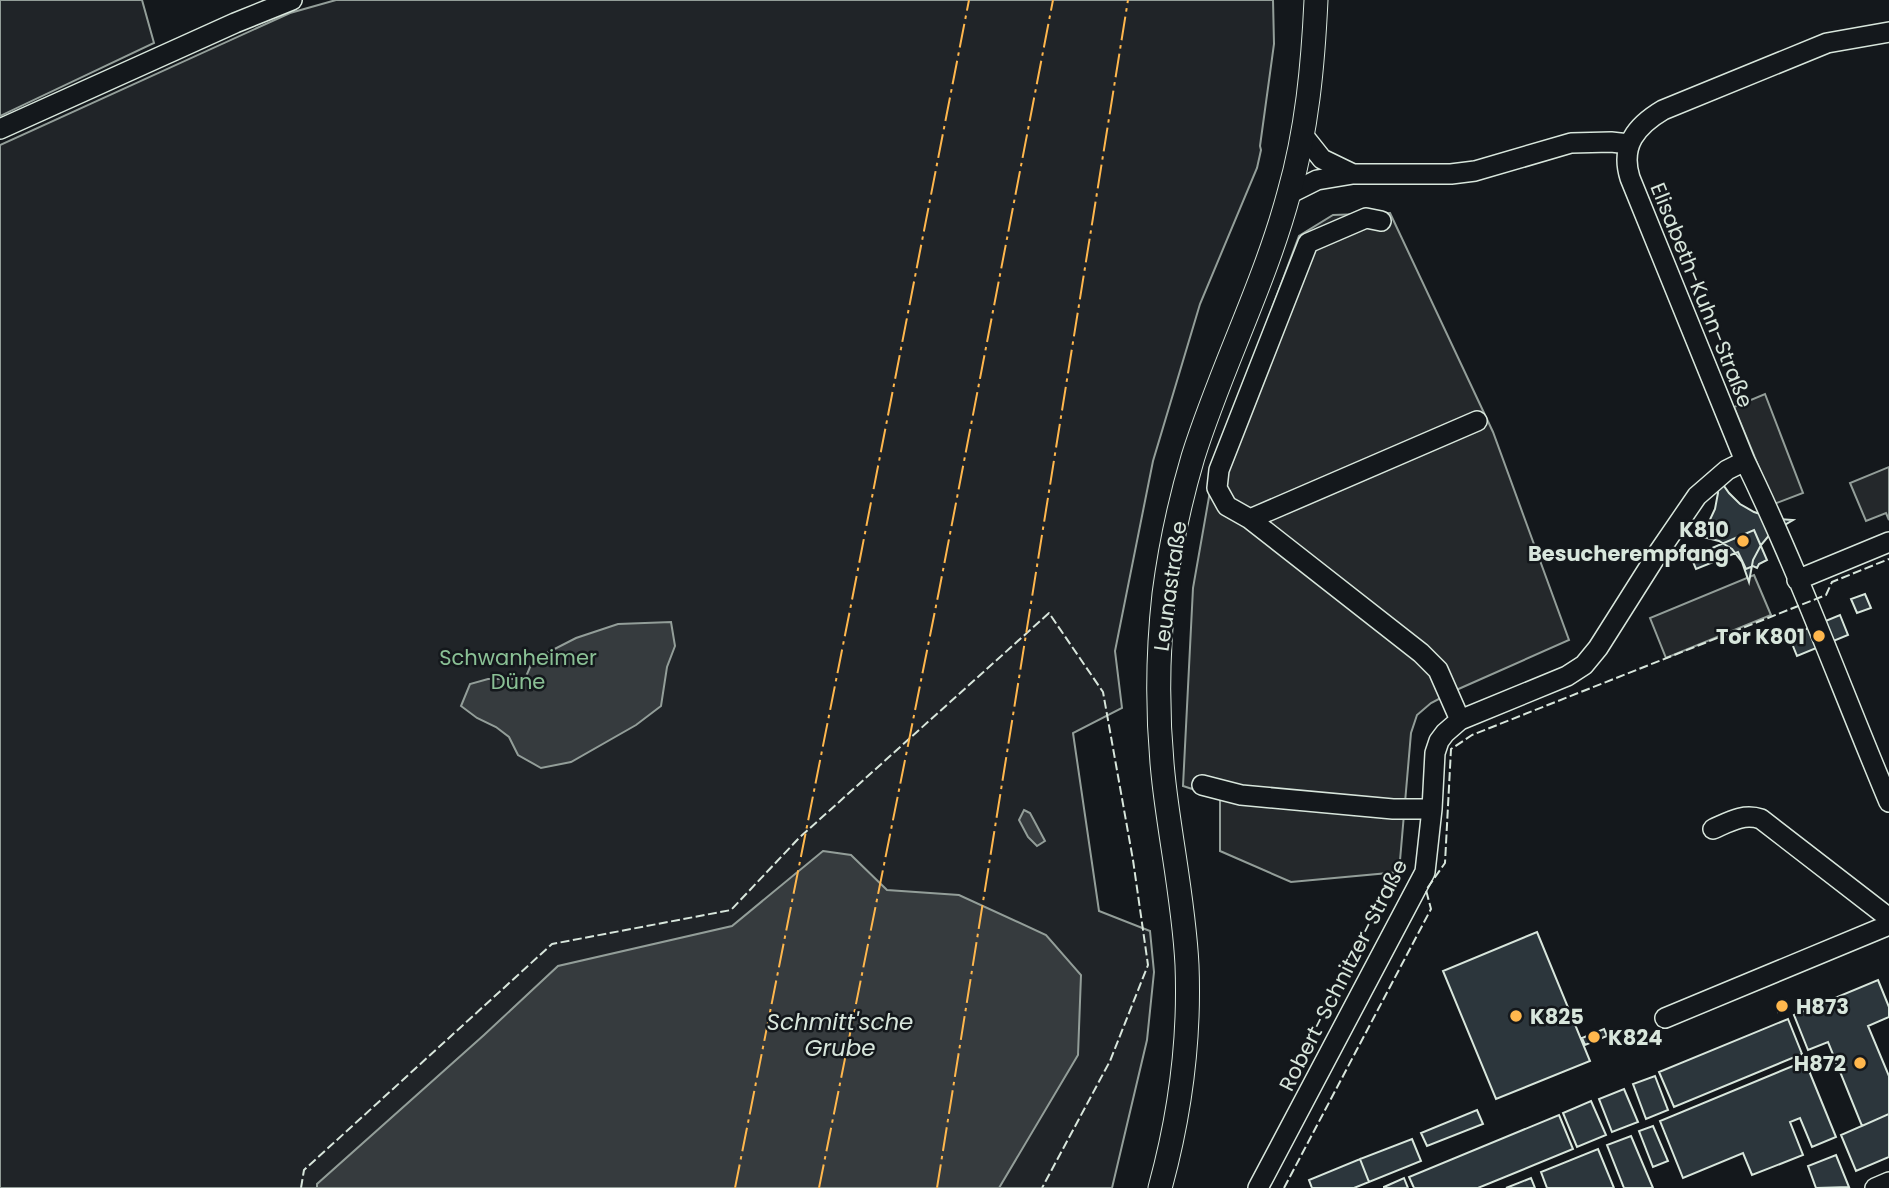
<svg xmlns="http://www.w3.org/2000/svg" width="1889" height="1188" viewBox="0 0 1889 1188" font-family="Poppins,sans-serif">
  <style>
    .green { fill: #202428; stroke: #939e99; stroke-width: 2 }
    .parking { fill: #24282b; stroke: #939e99; stroke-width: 2 }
    .water { fill: #363b3e; stroke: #939e99; stroke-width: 2 }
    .building { fill: #2c363c; stroke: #d8e6dc; stroke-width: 2 }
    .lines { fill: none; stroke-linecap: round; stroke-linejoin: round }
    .minor-casing { stroke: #d8e6dc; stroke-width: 22 }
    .major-casing { stroke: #d8e6dc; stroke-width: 25 }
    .minor { stroke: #14181c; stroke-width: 19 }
    .major { stroke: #14181c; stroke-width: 23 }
    .fence { stroke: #d8e6dc; stroke-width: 2; stroke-dasharray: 9 3.5; stroke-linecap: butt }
    .power { stroke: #ffb74d; stroke-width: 2; stroke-dasharray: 24 5 3.5 5; stroke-linecap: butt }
    .poi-dot { fill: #ffb74d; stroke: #14181c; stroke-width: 2.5 }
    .labels { text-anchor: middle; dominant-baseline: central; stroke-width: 5; stroke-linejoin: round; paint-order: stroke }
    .street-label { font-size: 21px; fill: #d8e6dc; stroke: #14181c }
    .poi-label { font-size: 21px; font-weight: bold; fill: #d8e6dc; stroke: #14181c; text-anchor: end }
    .park-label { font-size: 21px; fill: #8ac095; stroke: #14181c }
    .water-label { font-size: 23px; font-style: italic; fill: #d8e6dc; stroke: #14181c }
  </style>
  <rect width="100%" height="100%" fill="#14181c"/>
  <path class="green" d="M0,0H142L154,43L0,116Z
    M336,0H1273L1274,44L1260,146L1261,150L1257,168L1200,304L1153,461L1115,651L1122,708L1073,733L1099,911L1150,931L1154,972L1147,1040L1112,1188H0V145L290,13Z"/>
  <path class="parking" d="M1390,213L1493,432L1569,640L1454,691L1431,703L1417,715L1411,733L1399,872L1291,882L1220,851V798L1183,786L1193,588L1212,480L1226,432L1299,236L1333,215Z
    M1765,394L1803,493L1774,504L1734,407Z
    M1889,467V520L1886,513L1866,521L1850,483Z
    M1754,575L1771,615L1666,658L1650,618Z"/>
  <path class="water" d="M671,622L675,646L667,667L661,706L636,725L571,762L541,768L518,755L509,737L496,727L477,718L461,706L470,684L488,679H525L533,660L576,638L618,624Z
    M1024,810L1030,813L1045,841L1037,846L1028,837L1019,820Z
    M823,851L851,855L887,890L959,895L1046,935L1081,975L1078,1055L999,1188H317V1184L484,1035L558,966L732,926Z"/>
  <path class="building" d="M1717,476L1729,493L1740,504L1754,512L1776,519L1793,520L1771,533L1761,545L1753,560L1749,582L1742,562L1732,549L1719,541L1699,536L1707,526L1715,509L1718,493Z
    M1754,530L1767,560L1759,564L1757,568L1753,566L1746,569L1738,552L1696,569L1691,557Z
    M1865,594L1871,608L1857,613L1851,599Z
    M1840,615L1848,635L1797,656L1789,636Z
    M1537,932L1590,1061L1496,1099L1443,971Z
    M1878,980L1889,1007V1017L1868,1026L1889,1076V1114L1862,1126L1828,1042L1808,1050L1794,1015Z
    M1786,1001L1788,1008L1778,1012L1776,1005Z
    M1788,1019L1802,1054L1674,1107L1659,1072Z
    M1604,1029L1607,1036L1585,1045L1582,1038Z
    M1805,1061L1836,1137L1812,1147L1800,1118L1790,1122L1803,1155L1752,1175L1743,1153L1683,1178L1660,1121Z
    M1655,1076L1668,1110L1646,1119L1633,1084Z
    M1624,1089L1638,1122L1612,1132L1599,1099Z
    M1591,1101L1606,1135L1577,1147L1563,1113Z
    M1477,1110L1483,1124L1427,1146L1421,1133Z
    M1889,1114V1157L1856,1171L1841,1135Z
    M1559,1115L1573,1149L1478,1188H1414L1409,1177Z
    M1653,1126L1668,1161L1653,1167L1639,1131Z
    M1631,1136L1653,1188H1624L1607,1145Z
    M1412,1139L1421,1161L1369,1182L1360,1159Z
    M1598,1149L1614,1188H1547L1541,1172Z
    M1836,1155L1849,1187L1816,1188L1808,1166Z
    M1360,1159L1369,1182L1354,1188H1312L1309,1180Z
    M1404,1178L1408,1188H1384V1187Z
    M1531,1178L1535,1188H1506Z"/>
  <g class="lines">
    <defs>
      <path id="minor" d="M1889,32L1827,43L1663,110C1636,126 1620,146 1630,178L1745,461C1799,572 1841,688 1889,802
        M0,129L235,23L292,0
        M1303,135L1322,159L1353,174
        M1289,194L1317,180L1353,174H1451L1475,171L1571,143L1611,142L1629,144
        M1381,221L1366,218L1308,243L1219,470L1217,488L1227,506L1250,519L1421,653L1438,670L1460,720
        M1250,519L1477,421
        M1797,580L1889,542
        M1202,785L1241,795L1393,809H1432
        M1713,829C1729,822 1743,813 1761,819L1889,918
        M1665,1018L1889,925
        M1258,1188L1425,872L1432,809L1435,753L1439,741L1445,733L1460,720L1567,676L1584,665L1598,648L1660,550L1697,496L1727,470L1745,461
        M1875,1188L1889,1182"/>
      <path id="major" d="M1160,1188C1180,1115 1190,1041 1187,965C1184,904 1171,844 1164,783C1157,721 1157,657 1164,594C1170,548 1180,501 1193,457C1221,368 1265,283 1289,193C1307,130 1313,65 1316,0"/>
    </defs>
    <use href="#minor" class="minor-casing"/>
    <use href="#major" class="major-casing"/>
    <use href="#minor" class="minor"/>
    <use href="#major" class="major"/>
    <path class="fence" d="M301,1188L304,1170L552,944L731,910L799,838L1049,613L1103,692L1133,860L1148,965L1110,1061L1042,1188
      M1284,1188L1431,909L1426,890L1445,863L1451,749L1472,735L1826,595L1832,582L1889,559"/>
    <path class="power" d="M735,1188L850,610L969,0
      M819,1188L939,591L1053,0
      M937,1188L1128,0"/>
  </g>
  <g class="poi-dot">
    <circle cx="1743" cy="541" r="7"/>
    <circle cx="1819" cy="636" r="7"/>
    <circle cx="1782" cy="1006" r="7"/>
    <circle cx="1516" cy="1016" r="7"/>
    <circle cx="1594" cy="1037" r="7"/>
    <circle cx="1860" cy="1063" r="7"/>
  </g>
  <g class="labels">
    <g class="street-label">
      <text transform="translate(1702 295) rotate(68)">Elisabeth-Kuhn-Straße</text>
      <text transform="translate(1170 586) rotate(-82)">Leunastraße</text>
      <text transform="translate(1343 975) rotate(-63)">Robert-Schnitzer-Straße</text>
    </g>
    <g class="poi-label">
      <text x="1729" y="529">K810<tspan x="1729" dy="24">Besucherempfang</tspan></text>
      <text x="1805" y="636">Tor K801</text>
      <text x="1796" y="1006" text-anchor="start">H873</text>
      <text x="1530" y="1016" text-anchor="start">K825</text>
      <text x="1608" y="1037" text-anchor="start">K824</text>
      <text x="1846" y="1063">H872</text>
    </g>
    <g class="park-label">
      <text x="518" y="657">Schwanheimer<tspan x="518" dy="24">Düne</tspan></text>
    </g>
    <g class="water-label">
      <text x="840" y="1022">Schmitt'sche<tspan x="840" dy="26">Grube</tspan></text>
    </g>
  </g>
</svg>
